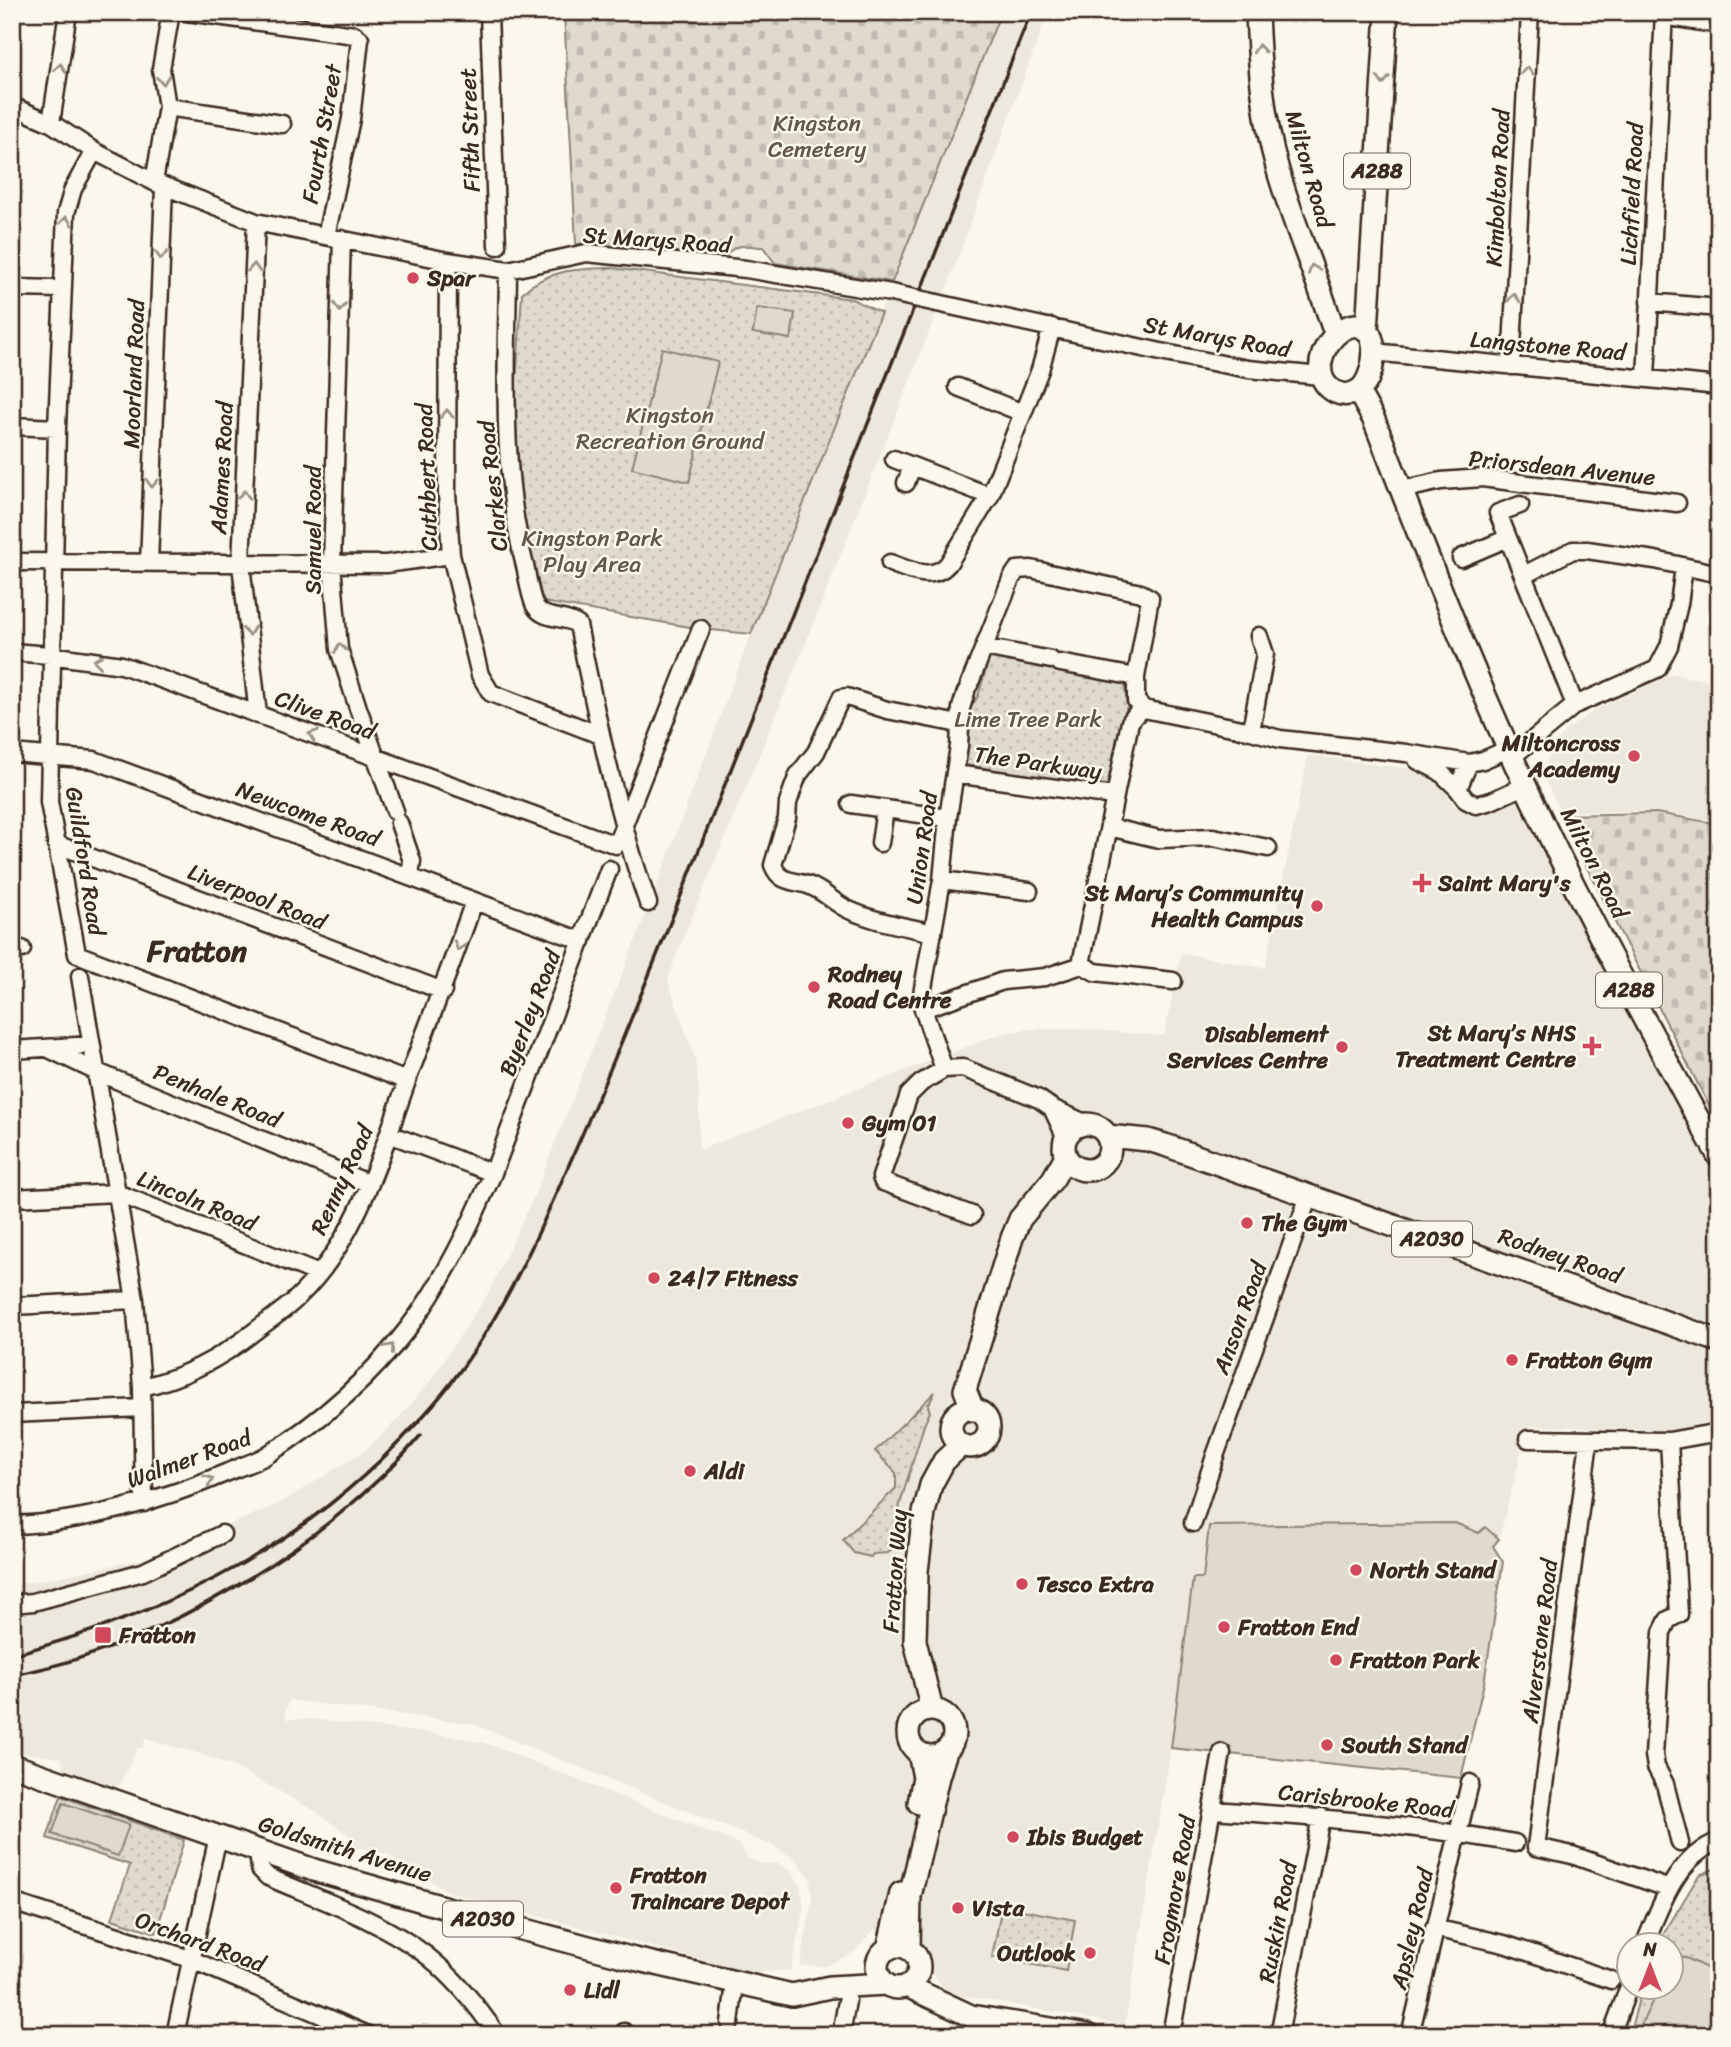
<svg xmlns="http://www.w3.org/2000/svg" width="1731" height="2047" viewBox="0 0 1731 2047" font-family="Sriracha,sans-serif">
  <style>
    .built { fill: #ede8dd }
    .grass { fill: url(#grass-dots); stroke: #8d8276; stroke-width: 2 }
    .cemetery { fill: url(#cemetery-stones); stroke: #8d8276; stroke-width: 2 }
    .pitch { fill: #dfd9ce; stroke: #8d8276; stroke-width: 2 }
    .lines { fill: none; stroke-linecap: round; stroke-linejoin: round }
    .minor-casing { stroke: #3b2a1e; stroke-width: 21 }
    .major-casing { stroke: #3b2a1e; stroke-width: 26 }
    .minor { stroke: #fbf7ec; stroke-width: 16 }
    .major { stroke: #fbf7ec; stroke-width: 21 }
    .rail { stroke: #3b2a1e; stroke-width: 3.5 }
    .minor-bridge-casing { stroke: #3b2a1e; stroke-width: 21; stroke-linecap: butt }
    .minor-bridge { stroke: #fbf7ec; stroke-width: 16 }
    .oneway { stroke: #9b9085 }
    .poi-dot { fill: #d1495b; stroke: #fbf7ec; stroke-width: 2.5 }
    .labels { text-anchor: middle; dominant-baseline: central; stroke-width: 5; stroke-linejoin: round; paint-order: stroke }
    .shield { fill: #fbf7ec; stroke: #75685c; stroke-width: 2 }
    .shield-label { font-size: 21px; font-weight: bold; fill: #3b2a1e }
    .park-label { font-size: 23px; fill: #64564a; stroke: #fbf7ec }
    .street-label { font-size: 23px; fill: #3b2a1e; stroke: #fbf7ec }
    .poi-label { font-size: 23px; font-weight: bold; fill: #3b2a1e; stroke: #fbf7ec; text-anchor: start }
    .district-label { font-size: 30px; font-weight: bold; fill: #3b2a1e; stroke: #fbf7ec }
  </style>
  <defs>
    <pattern id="grass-dots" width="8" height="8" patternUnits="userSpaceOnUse" patternTransform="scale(1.75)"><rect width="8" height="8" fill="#dfd9ce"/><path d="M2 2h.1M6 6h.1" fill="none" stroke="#c0bab0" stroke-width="1.8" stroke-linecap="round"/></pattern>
    <pattern id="cemetery-stones" width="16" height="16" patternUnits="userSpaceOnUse" patternTransform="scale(1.75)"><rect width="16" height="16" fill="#dfd9ce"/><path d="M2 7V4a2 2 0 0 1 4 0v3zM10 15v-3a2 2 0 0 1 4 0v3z" fill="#c0bab0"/></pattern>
  </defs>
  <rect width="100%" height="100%" fill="#fbf7ec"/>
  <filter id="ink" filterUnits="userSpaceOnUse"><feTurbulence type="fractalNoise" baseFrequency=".0143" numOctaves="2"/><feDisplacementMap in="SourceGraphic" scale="14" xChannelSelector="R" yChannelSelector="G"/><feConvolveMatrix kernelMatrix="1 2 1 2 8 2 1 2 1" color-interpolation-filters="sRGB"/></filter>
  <g filter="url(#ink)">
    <path class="built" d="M1001,12H1048L948,284L807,640L675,958L668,981L695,1059L699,1091V1150L1000,1034L1031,1029H1082L1164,1036L1181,953L1265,968L1308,755L1426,771L1440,782L1455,806L1480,812L1521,799L1598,955L1685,1118L1719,1189V1420L1672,1430L1528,1426L1499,1539L1486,1527L1479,1533L1455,1523L1209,1526L1203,1578H1193L1171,1748L1125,2025L959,1995L944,1989L931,1971L916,1937L874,1930L854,1952L827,1966H800L812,1901L810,1878L797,1860L773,1846L473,1724L290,1700L285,1712L286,1719H311L451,1736L485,1743L737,1843L749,1859L763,1864L777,1863L790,1871L800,1884L804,1905L791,1970L750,1973L449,1892L387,1854L349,1845L351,1837L315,1811L233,1766L191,1751L145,1739L143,1748H138L116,1791L64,1772L61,1758L12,1752V1583L32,1582L143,1559L277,1505L366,1450L398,1419L428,1384L489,1292L534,1196L653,896L751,634Z
      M1672,674L1719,683V822L1656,811L1560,812L1546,781V765L1553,747L1567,729L1597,709Z"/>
    <path class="grass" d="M612,268L852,299L881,313L751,634L701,629L543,602L520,507L514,387L517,371L522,293C548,269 578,269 612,268Z
      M990,656L1125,684L1127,706L1114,751L1109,788L965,765L969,710L978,696Z
      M935,1392L928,1406L930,1412L924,1425L900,1504L894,1547L888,1553L873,1554L871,1557L854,1553L843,1540L896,1488V1473L875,1451Z
      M61,1796L184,1840L156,1933L112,1919L130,1865L47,1838Z
      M1719,1867V2035H1629L1642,1988H1672V1946L1657,1945L1699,1875Z
      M1002,1906L1075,1920L1066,1971L992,1957Z"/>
    <path class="cemetery" d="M564,12H1001L892,282L775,263L763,247C746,246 735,242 725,257L576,244Z
      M1657,813L1719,824V1125L1560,815Z"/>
    <path class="pitch" d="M757,308L795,313L791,339L753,333Z
      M662,348L718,362L689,482L632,468Z
      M1455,1523L1479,1533L1485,1527L1499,1539L1493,1546L1503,1562L1484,1683L1461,1778L1171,1748L1193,1578H1203L1209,1526Z
      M63,1803L129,1825L118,1856L52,1834Z
      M1676,1953L1719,1974V2035H1636L1659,1988H1672V1962Z"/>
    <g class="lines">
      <defs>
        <path id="minor" d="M187,12L355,35L360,39L351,119L326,236
          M489,12L497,246
          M1664,16L1719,25
          M12,106L51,123L94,151L154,182L256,222L448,261L508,270L586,253L746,269L891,293
          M167,107L282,124
          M51,123L68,12
          M94,151L73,189L66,213L57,428L49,802L77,954L407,1081
          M154,182L167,107L161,69L171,12
          M256,222L241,564L258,715
          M342,239L332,564L339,649L358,708L395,811
          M448,261L447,493L451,555L480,675L491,693L600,735
          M508,270C507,370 500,472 526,570C528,581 530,596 535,606C544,621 565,615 578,625C597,719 616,812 648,903
          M12,288L62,289
          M1649,302L1719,308
          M937,303L1170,354L1248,369L1321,376
          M1373,352L1719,386
          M1511,366L1530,12
          M1646,378L1664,12
          M958,387L1023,413
          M12,426L57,428
          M894,459L990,496
          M906,483L912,466
          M1401,490L1441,481L1482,478L1677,503
          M1461,558L1508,538
          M12,562L386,564L451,555
          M149,563L164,187
          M890,563C909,570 932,582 948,564L990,496L1040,370L1052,327
          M1524,575L1573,550H1587L1655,560L1719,574
          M984,647L1051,660
          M12,652L50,655L122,665L616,845L701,629
          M1060,663L1136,677
          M969,685L1011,579L1017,570L1031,569L1141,593L1150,598L1136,677V701L1144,709L1251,731L1280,739L1406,753L1469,763L1483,760L1508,749
          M1575,705L1657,669L1669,646L1679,604L1684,567
          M1144,709L1136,714L1130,722L1081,964L1095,972L1173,981
          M1251,731L1265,654L1259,636
          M12,753L94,760L582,941
          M1512,757L1575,705L1498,513L1520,505
          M1417,760L1439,771L1458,789
          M1469,763L1458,789L1466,800L1476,805L1491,801L1526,785
          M955,774L1114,796
          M851,804L948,818
          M399,823L412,861L410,876
          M1109,827L1159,839L1213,837L1268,848
          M880,843L885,809
          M56,844L443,991
          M942,880L1029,891
          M933,933C904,926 876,922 849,910C835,904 823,890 808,885C792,880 780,883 773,865L787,818L788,803L793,788L798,775L816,752L841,698L847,697L887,710L959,724
          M12,948L22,949
          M80,976L135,1300L142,1387L144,1503
          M923,1009L1003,981L1045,977L1076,967
          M47,1048L97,1072L370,1184
          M12,1050L92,1045
          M944,1069L923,1009L922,994L942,880L948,818L959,746L961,708L966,692
          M1052,1108L1066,1138
          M389,1134L493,1173
          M12,1198L117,1193L319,1274
          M972,1215L883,1182L881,1177L909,1095L921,1083L944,1069L963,1068L1039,1099L1052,1108L1087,1124
          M12,1306L135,1300
          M142,1387C184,1378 221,1358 255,1331C269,1320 285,1310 297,1298C357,1241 380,1157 407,1081C429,1021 453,962 474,901
          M12,1414L141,1408
          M1528,1439L1669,1441L1719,1432
          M1589,1441L1536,1847L1572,1855L1667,1888
          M1669,1441L1679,1614L1668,1620L1662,1632L1654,1755L1656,1767L1665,1784L1680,1843
          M1193,1523L1215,1456L1309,1196
          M12,1525C83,1523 163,1500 228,1472C241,1466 256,1462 267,1455C321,1421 370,1378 409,1327C444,1281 470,1226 493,1173L609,869
          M12,1604L33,1602L143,1572L222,1534
          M1213,1810C1314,1817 1415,1825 1515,1843
          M258,1851L260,1869L268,1877C321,1900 380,1920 426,1955C454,1977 477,2005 497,2035
          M12,1902L190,1959L368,2035
          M1434,1928L1504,1944L1611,1980
          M1644,1946C1660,1907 1676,1857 1719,1841
          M730,2023L735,1983
          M624,2032L625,2035
          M175,2035L218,1836
          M841,2035L847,2001
          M1171,2035L1222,1753
          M1279,2035L1321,1817
          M1410,2035L1470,1783
          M1611,2035L1630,1984"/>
        <path id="major" d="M1257,12C1259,64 1263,118 1277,167C1292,221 1315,272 1332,325L1338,332
          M1356,325C1359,326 1363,327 1366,330C1380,341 1373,381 1359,390C1344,401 1324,390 1321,373C1318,352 1335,327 1356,325Z
          M1367,330L1387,12
          M1358,391L1374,420C1417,530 1460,641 1508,748C1571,888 1646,1023 1719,1157
          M1064 1147a23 23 0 1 1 46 0a23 23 0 1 1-46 0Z
          M1107,1136L1148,1140L1165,1145L1719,1341
          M951 1428a19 19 0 1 1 38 0a19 19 0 1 1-38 0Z
          M973,1410L965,1390L1012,1238L1020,1219L1053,1179L1066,1156
          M908 1733a23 23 0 1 1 46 0a23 23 0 1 1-46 0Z
          M932,1710L915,1641L917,1571L924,1513L931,1485L944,1461L961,1445
          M919,1753L924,1777L919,1803
          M12,1765L314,1870L499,1923L634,1959L792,1995L830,1987L886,1984
          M877 1967a21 21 0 1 1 42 0a21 21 0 1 1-42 0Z
          M888,1949L901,1893
          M909,1949L910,1896L938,1777L946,1751
          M907,1986L971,2016L1088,2035"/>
      </defs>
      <use href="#minor" class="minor-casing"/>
      <use href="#major" class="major-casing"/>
      <use href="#minor" class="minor"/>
      <use href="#major" class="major"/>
      <path class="rail" d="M12,1655C180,1610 318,1539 432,1406C495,1334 533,1247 571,1160C615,1061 655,961 695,860C807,578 919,295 1031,12
        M12,1675C153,1651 329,1544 421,1435"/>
      <defs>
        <path id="minor-bridge" d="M891,293L937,303"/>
      </defs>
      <use href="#minor-bridge" class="minor-bridge-casing"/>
      <use href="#minor-bridge" class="minor-bridge"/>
    </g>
    <defs><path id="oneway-chevron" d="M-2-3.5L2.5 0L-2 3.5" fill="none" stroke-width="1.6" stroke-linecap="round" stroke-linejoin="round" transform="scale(1.75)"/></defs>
    <g class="oneway">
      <use href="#oneway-chevron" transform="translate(1259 49) rotate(-95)"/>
      <use href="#oneway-chevron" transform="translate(60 68) rotate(-81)"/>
      <use href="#oneway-chevron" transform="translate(1527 71) rotate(-87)"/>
      <use href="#oneway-chevron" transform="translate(163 80) rotate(83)"/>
      <use href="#oneway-chevron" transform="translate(1383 80) rotate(93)"/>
      <use href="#oneway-chevron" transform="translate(66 221) rotate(-84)"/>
      <use href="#oneway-chevron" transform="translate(161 255) rotate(92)"/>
      <use href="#oneway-chevron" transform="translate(254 268) rotate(-87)"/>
      <use href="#oneway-chevron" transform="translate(1313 269) rotate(-111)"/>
      <use href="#oneway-chevron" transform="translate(1514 298) rotate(-87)"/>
      <use href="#oneway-chevron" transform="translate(340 307) rotate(92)"/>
      <use href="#oneway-chevron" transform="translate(447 414) rotate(-90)"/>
      <use href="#oneway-chevron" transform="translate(152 483) rotate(92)"/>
      <use href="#oneway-chevron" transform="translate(244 495) rotate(-87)"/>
      <use href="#oneway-chevron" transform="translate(249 631) rotate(83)"/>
      <use href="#oneway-chevron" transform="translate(340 648) rotate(-101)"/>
      <use href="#oneway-chevron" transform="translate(98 661) rotate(-172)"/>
      <use href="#oneway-chevron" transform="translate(313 735) rotate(-160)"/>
      <use href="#oneway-chevron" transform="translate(459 946) rotate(109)"/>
      <use href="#oneway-chevron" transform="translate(390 1348) rotate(-49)"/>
      <use href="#oneway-chevron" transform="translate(209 1480) rotate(-22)"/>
    </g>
  </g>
  <g class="poi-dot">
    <circle cx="413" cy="278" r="7"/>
    <circle cx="1634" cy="756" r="7"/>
    <path d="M1418.5 872.5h7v7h7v7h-7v7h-7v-7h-7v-7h7z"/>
    <circle cx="1317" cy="906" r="7"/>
    <circle cx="814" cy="987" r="7"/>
    <path d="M1588.5 1035.5h7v7h7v7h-7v7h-7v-7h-7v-7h7z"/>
    <circle cx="1342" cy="1047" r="7"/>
    <circle cx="848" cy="1123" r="7"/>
    <circle cx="1247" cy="1223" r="7"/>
    <circle cx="654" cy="1278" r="7"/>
    <circle cx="1512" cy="1360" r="7"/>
    <circle cx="690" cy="1471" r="7"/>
    <circle cx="1356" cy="1570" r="7"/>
    <circle cx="1022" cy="1584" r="7"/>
    <circle cx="1224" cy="1627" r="7"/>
    <rect x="94" y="1626" width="18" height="18" rx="3.5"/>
    <circle cx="1336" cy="1660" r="7"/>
    <circle cx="1327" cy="1745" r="7"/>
    <circle cx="1013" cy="1837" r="7"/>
    <circle cx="616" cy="1888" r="7"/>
    <circle cx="958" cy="1908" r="7"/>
    <circle cx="1090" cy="1953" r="7"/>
    <circle cx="570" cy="1990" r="7"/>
  </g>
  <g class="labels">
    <g class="shield">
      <rect x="1344" y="153.5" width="66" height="35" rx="5"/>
      <rect x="1596" y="972.5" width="66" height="35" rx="5"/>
      <rect x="1392" y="1221.5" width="80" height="35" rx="5"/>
      <rect x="443" y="1901.5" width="80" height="35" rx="5"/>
    </g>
    <g class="shield-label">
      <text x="1377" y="171">A288</text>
      <text x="1629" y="990">A288</text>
      <text x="1432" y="1239">A2030</text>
      <text x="483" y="1919">A2030</text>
    </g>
    <g class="park-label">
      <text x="817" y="123">Kingston<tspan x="817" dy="26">Cemetery</tspan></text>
      <text x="670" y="415">Kingston<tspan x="670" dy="26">Recreation Ground</tspan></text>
      <text x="592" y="538">Kingston Park<tspan x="592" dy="26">Play Area</tspan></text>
      <text x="1028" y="719">Lime Tree Park</text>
    </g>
    <g class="street-label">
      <text transform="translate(470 130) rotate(-92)">Fifth Street</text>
      <text transform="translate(322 134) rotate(-80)">Fourth Street</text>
      <text transform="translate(1309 169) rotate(74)">Milton Road</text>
      <text transform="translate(1498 188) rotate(-87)">Kimbolton Road</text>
      <text transform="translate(1632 194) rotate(-87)">Lichfield Road</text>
      <text transform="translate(657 240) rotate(4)">St Marys Road</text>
      <text transform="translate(1217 337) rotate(10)">St Marys Road</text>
      <text transform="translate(1548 346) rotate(5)">Langstone Road</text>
      <text transform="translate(134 374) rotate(-88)">Moorland Road</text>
      <text transform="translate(222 468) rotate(-87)">Adames Road</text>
      <text transform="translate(1562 468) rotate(6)">Priorsdean Avenue</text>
      <text transform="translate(427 477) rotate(-92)">Cuthbert Road</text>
      <text transform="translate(493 486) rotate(-96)">Clarkes Road</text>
      <text transform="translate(313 530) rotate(-90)">Samuel Road</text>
      <text transform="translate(325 715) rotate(20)">Clive Road</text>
      <text transform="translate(1038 763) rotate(8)">The Parkway</text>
      <text transform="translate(308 814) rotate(20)">Newcome Road</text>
      <text transform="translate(922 848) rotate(-82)">Union Road</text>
      <text transform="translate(85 861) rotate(81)">Guildford Road</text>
      <text transform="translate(1594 863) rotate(63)">Milton Road</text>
      <text transform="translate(257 897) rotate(21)">Liverpool Road</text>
      <text transform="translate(530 1013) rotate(-69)">Byerley Road</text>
      <text transform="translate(217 1096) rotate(22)">Penhale Road</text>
      <text transform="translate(342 1180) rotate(-65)">Renny Road</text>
      <text transform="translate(197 1201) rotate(22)">Lincoln Road</text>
      <text transform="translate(1560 1256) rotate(19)">Rodney Road</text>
      <text transform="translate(1240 1318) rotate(-70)">Anson Road</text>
      <text transform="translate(189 1459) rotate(-20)">Walmer Road</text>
      <text transform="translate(895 1571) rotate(-86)">Fratton Way</text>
      <text transform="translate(1540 1641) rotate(-83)">Alverstone Road</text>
      <text transform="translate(1366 1801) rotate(6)">Carisbrooke Road</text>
      <text transform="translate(345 1849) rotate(17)">Goldsmith Avenue</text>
      <text transform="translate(1175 1890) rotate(-80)">Frogmore Road</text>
      <text transform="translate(1278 1922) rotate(-79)">Ruskin Road</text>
      <text transform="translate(1412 1929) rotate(-77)">Apsley Road</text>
      <text transform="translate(200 1942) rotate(20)">Orchard Road</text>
    </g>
    <g class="poi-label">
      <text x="427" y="278">Spar</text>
      <text x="1620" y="743" text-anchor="end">Miltoncross<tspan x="1620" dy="26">Academy</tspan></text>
      <text x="1438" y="883">Saint Mary's</text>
      <text x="1303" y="893" text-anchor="end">St Mary’s Community<tspan x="1303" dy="26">Health Campus</tspan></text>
      <text x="828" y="974">Rodney<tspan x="828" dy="26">Road Centre</tspan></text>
      <text x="1576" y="1033" text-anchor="end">St Mary’s NHS<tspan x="1576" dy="26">Treatment Centre</tspan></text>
      <text x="1328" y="1034" text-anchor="end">Disablement<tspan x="1328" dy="26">Services Centre</tspan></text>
      <text x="862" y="1123">Gym 01</text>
      <text x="1261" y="1223">The Gym</text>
      <text x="668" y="1278">24|7 Fitness</text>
      <text x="1526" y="1360">Fratton Gym</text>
      <text x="704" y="1471">Aldi</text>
      <text x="1370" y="1570">North Stand</text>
      <text x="1036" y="1584">Tesco Extra</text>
      <text x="1238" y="1627">Fratton End</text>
      <text x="119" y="1635">Fratton</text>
      <text x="1350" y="1660">Fratton Park</text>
      <text x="1341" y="1745">South Stand</text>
      <text x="1027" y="1837">Ibis Budget</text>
      <text x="630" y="1875">Fratton<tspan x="630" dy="26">Traincare Depot</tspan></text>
      <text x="972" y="1908">Vista</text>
      <text x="1076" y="1953" text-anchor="end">Outlook</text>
      <text x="584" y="1990">Lidl</text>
    </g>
    <g class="district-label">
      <text x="197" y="951">Fratton</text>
    </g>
  </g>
  <rect width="1731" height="2047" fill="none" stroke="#fbf7ec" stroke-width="42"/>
  <rect x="21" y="21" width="1689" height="2005" fill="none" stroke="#3b2a1e" stroke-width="2.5" filter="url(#ink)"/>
  <g transform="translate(1650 1966)"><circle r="33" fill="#fbf7ec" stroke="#aea59a" stroke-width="2"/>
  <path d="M0-5L12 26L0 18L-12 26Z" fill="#d1495b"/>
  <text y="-10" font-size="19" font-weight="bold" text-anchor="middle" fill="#3b2a1e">N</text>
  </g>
</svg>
